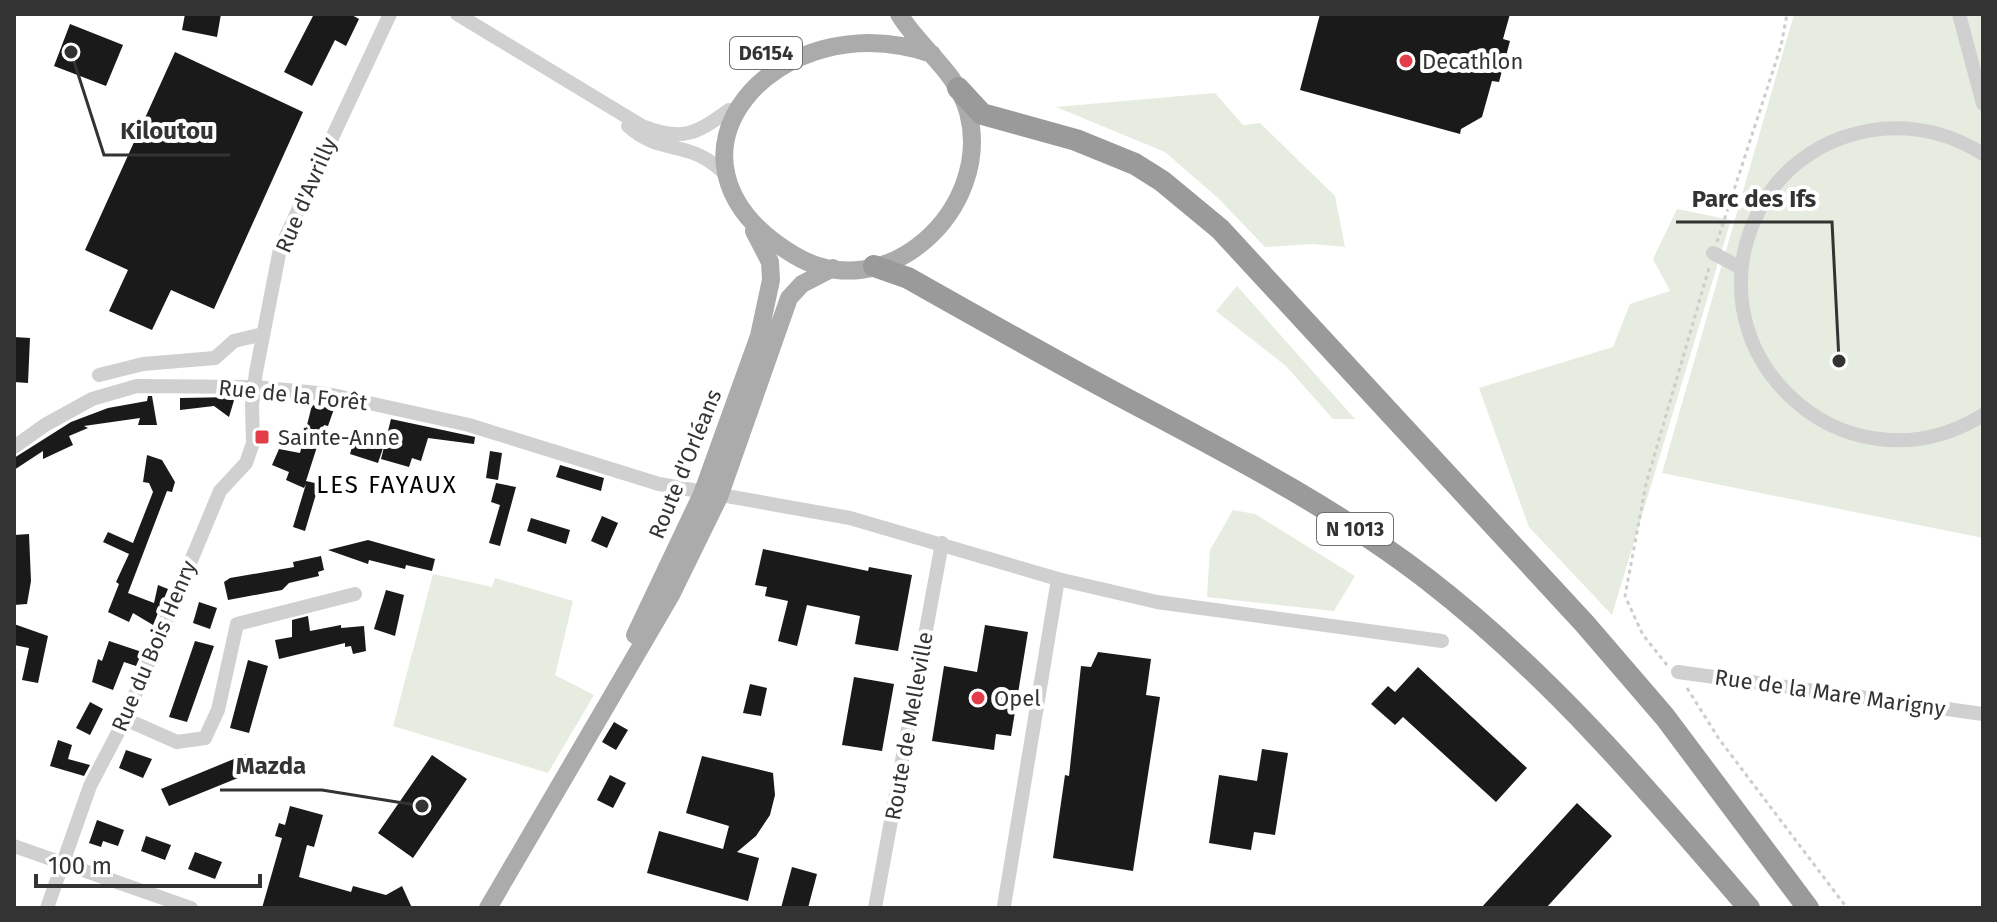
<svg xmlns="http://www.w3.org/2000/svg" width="1997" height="922" viewBox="0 0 1997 922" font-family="'Fira Sans',sans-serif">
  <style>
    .green { fill: #e6ecdf }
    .building { fill: #1a1a1a }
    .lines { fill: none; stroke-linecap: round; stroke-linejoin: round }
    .path { stroke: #cdcdcd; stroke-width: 3; stroke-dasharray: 4 4; stroke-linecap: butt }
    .minor { stroke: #d0d0d0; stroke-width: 14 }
    .major { stroke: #ababab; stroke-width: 18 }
    .highway { stroke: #9a9a9a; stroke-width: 22 }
    .poi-dot { fill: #e23d48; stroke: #fff; stroke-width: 3 }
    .labels { text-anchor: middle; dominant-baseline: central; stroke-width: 8; stroke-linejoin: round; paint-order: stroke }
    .shield { fill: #fff; stroke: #707070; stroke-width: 2 }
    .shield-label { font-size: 20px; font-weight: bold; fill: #333 }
    .poi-label { font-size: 22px; fill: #333; stroke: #fff; text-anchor: start }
    .street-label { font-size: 22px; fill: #333; stroke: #fff }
    .neighbourhood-label { font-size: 24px; letter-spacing: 2px; fill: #000; stroke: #fff }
    .leader { fill: none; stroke: #333; stroke-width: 3 }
    .callout-dot { fill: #333; stroke: #fff; stroke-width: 3 }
    .callout-label { font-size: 24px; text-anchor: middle; font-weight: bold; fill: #333; stroke: #fff; stroke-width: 8; stroke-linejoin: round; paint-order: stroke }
  </style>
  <rect width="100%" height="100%" fill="#fff"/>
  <path class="green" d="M1794,14H1983V538L1662,473Z
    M1215,93L1243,125L1260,123L1335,196L1345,247L1313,244L1265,247L1218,198L1165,152L1056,107Z
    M1677,209L1731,220L1612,615L1529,527L1479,388L1613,347L1630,304L1670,291L1653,259Z
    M1237,286L1355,419H1333L1286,366L1216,311Z
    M1233,510L1255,514L1355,576L1334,611L1207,597L1210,550Z
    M433,574L492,587L495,578L573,601L555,675L594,695L548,773L393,726Z"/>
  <path class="building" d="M185,14H221L217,37L182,30Z
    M314,14H350L359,19L346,46L335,40L312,86L284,72Z
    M1320,14H1510L1503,39L1510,41L1499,82L1492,81L1482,117L1461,129L1460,134L1300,90Z
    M70,24L123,45L106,86L54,66Z
    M175,52L303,112L214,309L171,290L152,330L109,311L128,270L85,250Z
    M14,337L30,338L28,383L14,382Z
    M148,396H152L157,425H138L140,418L84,426L88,428L69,436L73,445L43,459V451L14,470V458L71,422L108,408L147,401Z
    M235,397L229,417L214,406L180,410V398Z
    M312,405L334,409L328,426L324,425L306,481L319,484L305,531L293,527L306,484L304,488L286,480L289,472L272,465L279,449L300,453Z
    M391,419L466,435L475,437L474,444L428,438L421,461L412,458L409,467L381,459Z
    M354,440L383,448L378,463L350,454Z
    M490,451L502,453L498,480L486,478Z
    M147,455L162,460L175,482L172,492L167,491L128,593L154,603L158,585L168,589L153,625L133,613L129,622L108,612L119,584L116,582L129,554L103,542L108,532L133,543L153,492L149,483L143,482Z
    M560,465L604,478L601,491L556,477Z
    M496,483L516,487L500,546L489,543L500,505L491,502Z
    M602,516L618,523L607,548L591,541Z
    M531,518L570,530L566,544L527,531Z
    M29,534L31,581L27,604L14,605V535Z
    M368,540L435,559L432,571L406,565L405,569L369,560L368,564L328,550Z
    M763,549L868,571L869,567L912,575L898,651L855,644L860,616L807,605L797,646L778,641L788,601L765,596L767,587L755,585Z
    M321,556L324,570L318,572L319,576L289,583L282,590L228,600L224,582L230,578L294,567L293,562Z
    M386,590L404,595L395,636L374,629Z
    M199,602L217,608L210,629L193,623Z
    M308,616L310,631L341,625V628L364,626L366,651L353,654L351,646L345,647V643L279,659L275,640L292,637V620Z
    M14,624L48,636L38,683L22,680L29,648L14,645Z
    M985,625L1028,632L1011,736L996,734L994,750L932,741L944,666L977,672Z
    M109,641L142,652L136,666L124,662L113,690L92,682L98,659L102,661Z
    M195,641L214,646L187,722L169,717Z
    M1098,652L1151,659L1146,695L1160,697L1133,871L1053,858L1065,775L1069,776L1081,666L1091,667Z
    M248,660L268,666L249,733L230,728Z
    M1418,667L1527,768L1496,802L1403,717L1395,725L1371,704L1388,686L1395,692Z
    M854,677L894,684L882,751L842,745Z
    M750,684L767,688L761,716L743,713Z
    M90,702L103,709L90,735L76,728Z
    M614,722L628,730L616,750L602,742Z
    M58,740L72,745L68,759L90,765L84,776L50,766Z
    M1262,749L1288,753L1275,835L1254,832L1251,850L1209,843L1219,775L1257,781Z
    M126,750L152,759L143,778L119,768Z
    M246,754L255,771L169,806L161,789Z
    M432,755L467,779L413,858L378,833Z
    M702,756L773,773L775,795L770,815L756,836L737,852L759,858L748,901L647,873L659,831L723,849L729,826L686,813Z
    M610,775L626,783L613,808L597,800Z
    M1577,803L1612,836L1546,908H1481Z
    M290,806L323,815L314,847L307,845L299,877L351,892L353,886L386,895L402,886L412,908H262L282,838L275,836L279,823L285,825Z
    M97,820L124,830L118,846L103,841L101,847L89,843Z
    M146,836L171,845L165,860L141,851Z
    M195,852L222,862L215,879L188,869Z
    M792,867L817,874L808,908H781Z"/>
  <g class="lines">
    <path class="path" d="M1717,242L1781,46L1787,14
      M1667,665L1643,635L1625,596L1646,484L1709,268
      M1687,688L1719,739L1847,908"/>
    <path class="minor" d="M457,14L642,126C682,142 696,134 729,110
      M1959,14L1983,104
      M628,126C664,158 690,136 729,178
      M1983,154C1940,127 1892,121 1844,137C1812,148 1782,171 1765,200C1679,344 1840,503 1983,415
      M1713,253L1741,268
      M99,375L143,364L215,358L234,341L263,334
      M14,447L45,425L92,399L137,386L255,387L328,394L469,425L659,484L850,518L1058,579L1004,906
      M1058,579L1157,602L1442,641
      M1678,672L1983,714
      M125,719L177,742L205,738L218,710L237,624L355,594
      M14,846L191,908
      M47,908L90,786L125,719L220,491L246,463L253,443L252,405L256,372L280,249L390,14
      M875,908L942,543"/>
    <path class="major" d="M899,14C920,49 956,70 968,112C994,209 885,310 794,255C635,160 777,0 932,54
      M635,635L702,494L759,336L771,280L770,262L754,231
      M488,908L671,595L719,497L789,298L802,284L833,268"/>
    <path class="highway" d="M958,88L982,114L1076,140L1135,164L1162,181L1220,229L1585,624L1665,717L1808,908
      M874,266L908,278C977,317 1046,356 1115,393C1222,450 1331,505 1427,579C1549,673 1649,791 1749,908"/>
  </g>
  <g class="poi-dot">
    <circle cx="1406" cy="61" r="8"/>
    <rect x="254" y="429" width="16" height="16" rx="4"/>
    <circle cx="978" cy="698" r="8"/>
  </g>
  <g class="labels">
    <g class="shield">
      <rect x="730" y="37" width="72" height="32" rx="6"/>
      <rect x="1317" y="513" width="76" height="32" rx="6"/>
    </g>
    <g class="shield-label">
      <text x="766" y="53">D6154</text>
      <text x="1355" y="529">N 1013</text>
    </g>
    <g class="poi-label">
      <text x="1422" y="61">Decathlon</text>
      <text x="278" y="437">Sainte-Anne</text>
      <text x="994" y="698">Opel</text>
    </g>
    <g class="street-label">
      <text transform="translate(306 195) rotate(-67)">Rue d'Avrilly</text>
      <text transform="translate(293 395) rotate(6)">Rue de la Forêt</text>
      <text transform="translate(685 464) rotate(-68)">Route d'Orléans</text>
      <text transform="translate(154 646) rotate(-67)">Rue du Bois Henry</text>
      <text transform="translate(1830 693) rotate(8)">Rue de la Mare Marigny</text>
      <text transform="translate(909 726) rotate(-80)">Route de Melleville</text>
    </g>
    <g class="neighbourhood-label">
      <text x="387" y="485">LES FAYAUX</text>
    </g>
  </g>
  <path class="leader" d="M71 52L104 155H230M1839 361L1832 222H1676M422 806L322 790H220"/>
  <g class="callout-dot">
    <circle cx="71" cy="52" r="8"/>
    <circle cx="1839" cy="361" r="8"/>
    <circle cx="422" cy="806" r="8"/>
  </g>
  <g class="callout-label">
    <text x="167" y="139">Kiloutou</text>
    <text x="1754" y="207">Parc des Ifs</text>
    <text x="271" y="774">Mazda</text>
  </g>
  <rect width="1997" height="922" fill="none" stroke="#333333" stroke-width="32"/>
  <path d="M36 874v12h224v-12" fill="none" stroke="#333333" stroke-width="4"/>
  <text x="48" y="874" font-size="24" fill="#333333" stroke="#ffffff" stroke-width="6" paint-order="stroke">100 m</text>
</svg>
